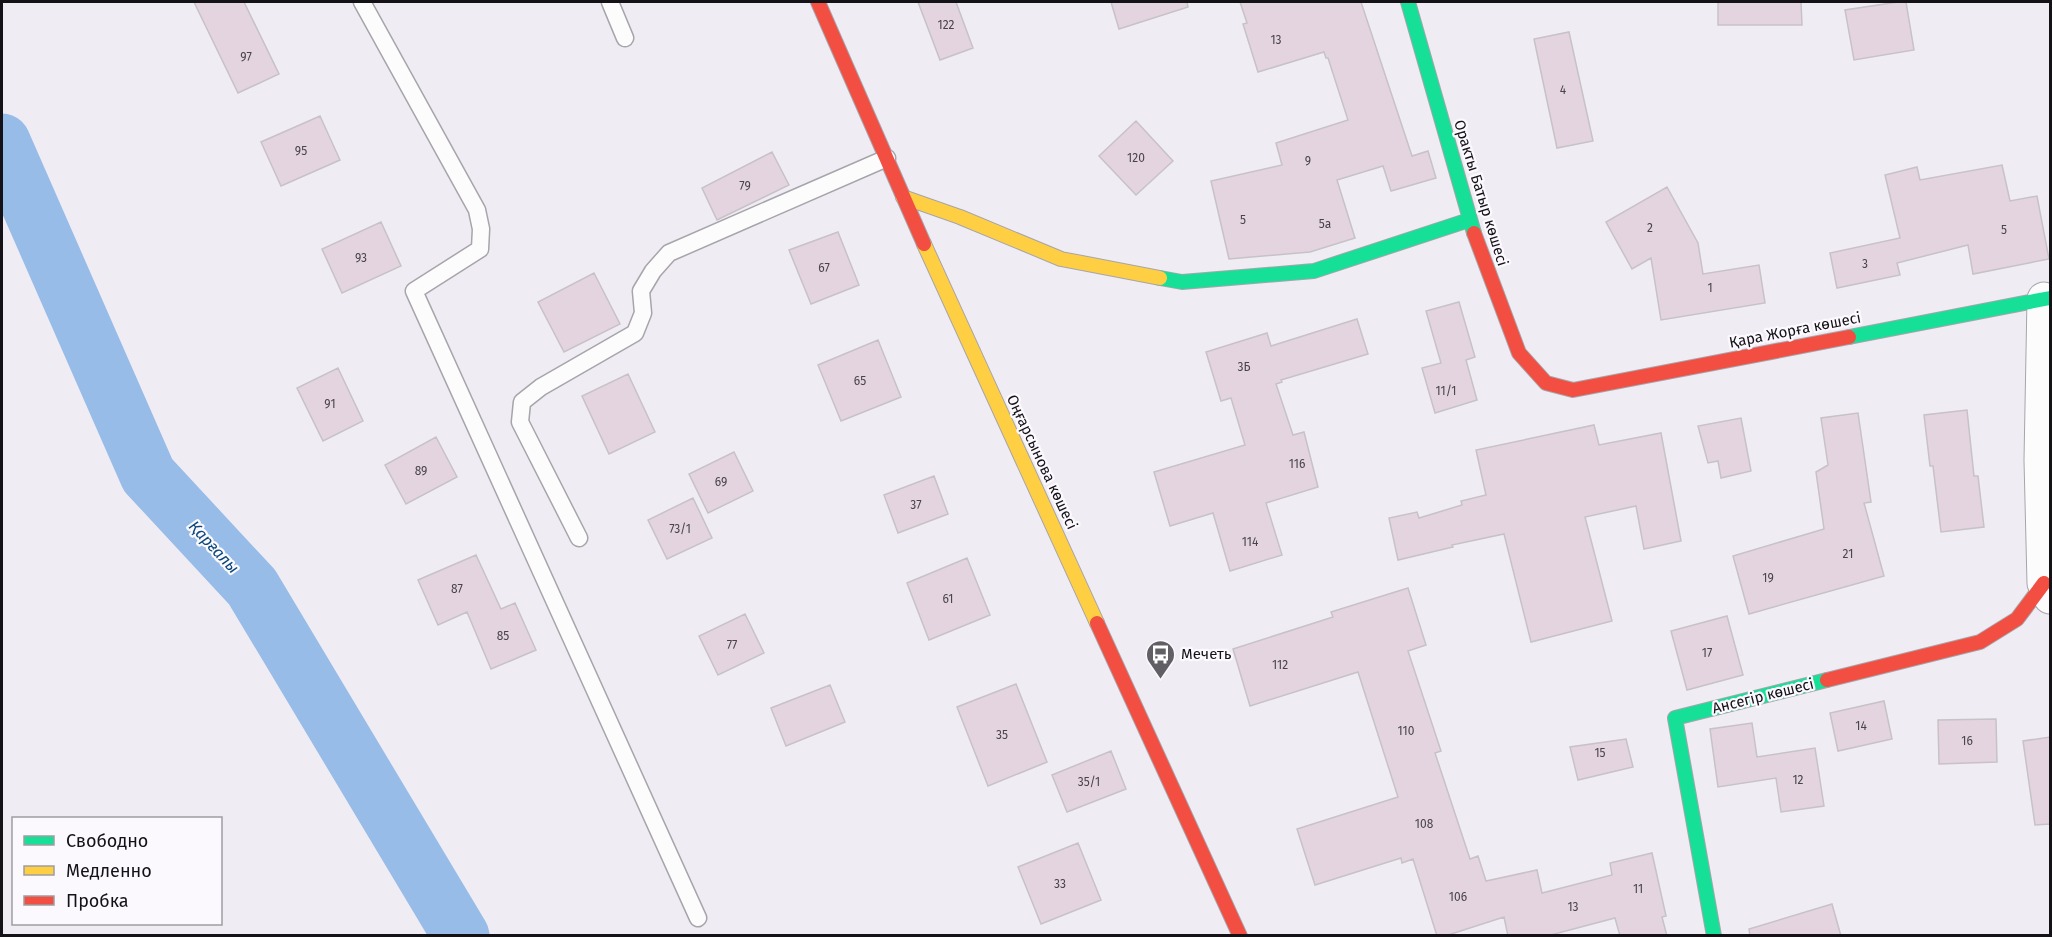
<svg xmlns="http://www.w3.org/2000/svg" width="2052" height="937" viewBox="0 0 2052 937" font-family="'Fira Sans',sans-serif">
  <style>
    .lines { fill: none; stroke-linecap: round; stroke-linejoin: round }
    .river { stroke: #97bce7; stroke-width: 57 }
    .building { fill: #e4d4e0; stroke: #c6c2c6; stroke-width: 1.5 }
    .lane-casing { stroke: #a7a4aa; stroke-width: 19 }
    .street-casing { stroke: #a7a4aa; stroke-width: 35 }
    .fast-casing { stroke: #a7a4aa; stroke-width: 16 }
    .slow-casing { stroke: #a7a4aa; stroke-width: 16 }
    .jam-casing { stroke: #a7a4aa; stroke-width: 16 }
    .lane { stroke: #fdfcfd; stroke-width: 16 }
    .street { stroke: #fdfcfd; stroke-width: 33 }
    .fast { stroke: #16e098; stroke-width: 14 }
    .slow { stroke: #ffcf43; stroke-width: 14 }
    .jam { stroke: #f24e42; stroke-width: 14 }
    .labels { text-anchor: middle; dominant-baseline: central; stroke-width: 4.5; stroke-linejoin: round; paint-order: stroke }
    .number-label { font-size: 12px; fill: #49444a }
    .street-label { font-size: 15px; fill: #141216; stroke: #fbf9fe }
    .poi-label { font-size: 15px; fill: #141216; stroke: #fbf9fe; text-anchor: start }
    .water-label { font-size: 16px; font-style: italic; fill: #09467b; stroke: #fbf9fe }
  </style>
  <rect width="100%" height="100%" fill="#f0ecf4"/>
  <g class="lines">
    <path class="river" d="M2,142L148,475L252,587L461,936"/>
  </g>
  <path class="building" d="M194,2H244L279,74L238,93Z
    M918,2H956L973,48L940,60Z
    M1111,2H1187L1188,7L1119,29Z
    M1240,2H1361L1412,156L1428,151L1436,178L1391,191L1383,166L1337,180L1355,238L1310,252L1229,259L1211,181L1282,165L1276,143L1348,120L1328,58H1326L1324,52L1258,72L1243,24L1247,23Z
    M1718,2H1801L1802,25H1718Z
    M1898,2H1906L1914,50L1854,60L1845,10Z
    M1569,32L1593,141L1557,148L1534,39Z
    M320,116L340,160L281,186L261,142Z
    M1136,121L1173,161L1136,195L1099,156Z
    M772,152L789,185L717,220L702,188Z
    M2002,165L2010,201L2037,196L2049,259L1973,274L1968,245L1897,263L1900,275L1837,288L1830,253L1900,238L1885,175L1917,167L1920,180Z
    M1667,187L1698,243L1703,274L1759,265L1765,303L1661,320L1651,258L1632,269L1606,222Z
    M381,222L401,266L342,293L322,249Z
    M838,232L859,285L811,304L789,250Z
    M594,273L620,324L564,352L538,302Z
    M1459,302L1475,357L1466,360L1477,400L1435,413L1422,368L1441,363L1426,311Z
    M1357,319L1368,354L1281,380L1282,382L1276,384L1293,435L1304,432L1318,487L1266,503L1282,555L1230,571L1213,513L1170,526L1154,472L1245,445L1231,398L1221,401L1206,352L1267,333L1271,346Z
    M878,340L901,397L841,421L818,365Z
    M338,368L363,421L323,441L297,388Z
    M628,374L655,432L609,454L582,396Z
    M1967,410L1974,476H1978L1984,527L1941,532L1933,466H1930L1924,415Z
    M1858,413L1871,502L1864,503L1884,576L1749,614L1733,556L1824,529L1816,472L1828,465L1821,418Z
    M1741,418L1751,471L1721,478L1718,461L1708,463L1698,426Z
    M1594,425L1599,445L1661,433L1681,541L1644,549L1636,506L1585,517L1612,621L1531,642L1504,534L1452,545L1453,547L1398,560L1389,518L1417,512L1419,518L1462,505L1461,501L1486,495L1476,450Z
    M436,437L457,477L406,504L385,465Z
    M734,452L753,491L708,513L689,474Z
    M934,476L948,514L898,533L884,495Z
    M693,498L712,538L667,559L648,520Z
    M476,555L501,609L515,603L536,650L491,669L467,612L438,625L418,580Z
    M967,558L990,615L929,640L907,583Z
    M1408,588L1426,645L1408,651L1441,751L1435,753L1470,859L1478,856L1486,881L1537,870L1542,893L1612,875L1610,863L1652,853L1666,916L1662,917L1667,936H1620L1615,918L1547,936H1508L1504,917L1445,936H1437L1413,859L1402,863L1401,858L1315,885L1297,829L1398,797L1358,672L1250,706L1233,649L1333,617L1331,612Z
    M745,614L764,653L718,675L699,636Z
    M1727,616L1743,675L1687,690L1671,631Z
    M1016,684L1047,762L988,786L957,707Z
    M830,685L845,722L786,746L771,708Z
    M1884,701L1892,739L1838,751L1830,713Z
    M1996,719L1997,762L1939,764L1938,720Z
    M1752,723L1757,757L1815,748L1824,806L1781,812L1776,778L1718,787L1710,729Z
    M2050,737V824L2035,825L2023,741Z
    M1626,739L1633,767L1578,780L1570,747Z
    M1111,751L1126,789L1067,812L1052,775Z
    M1078,843L1101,900L1041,924L1018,867Z
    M1832,904L1841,936H1750L1749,929Z"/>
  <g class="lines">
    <defs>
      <path id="lane" d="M362,2L477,210L481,229L480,249L414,291L698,918
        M610,2L625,38
        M579,538L520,422L522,402L541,387L635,333L643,313L641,291L653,271L669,253L887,158"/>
      <path id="street" d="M2044,299L2041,460L2044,583L2050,597"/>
      <path id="fast" d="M1408,2L1474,233
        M1160,278L1182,282L1314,271L1469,220
        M1849,337L2050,298
        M1714,936L1675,718L1827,680"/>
      <path id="slow" d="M903,197L960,217L1061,259L1160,278
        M924,244L1097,623"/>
      <path id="jam" d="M818,2L924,244
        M1474,233L1519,353L1546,383L1573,390L1849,337
        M1097,623L1240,936
        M1827,680L1980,642L2017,619L2044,583"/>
    </defs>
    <use href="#lane" class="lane-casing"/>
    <use href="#street" class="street-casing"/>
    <use href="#fast" class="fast-casing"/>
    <use href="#slow" class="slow-casing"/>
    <use href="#jam" class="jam-casing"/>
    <use href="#lane" class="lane"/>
    <use href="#street" class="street"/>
    <use href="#fast" class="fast"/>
    <use href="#slow" class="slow"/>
    <use href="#jam" class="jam"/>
  </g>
  <defs>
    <symbol id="bus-pin" viewBox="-11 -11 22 30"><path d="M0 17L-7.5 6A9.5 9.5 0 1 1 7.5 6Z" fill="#615e64" stroke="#fbf9fe"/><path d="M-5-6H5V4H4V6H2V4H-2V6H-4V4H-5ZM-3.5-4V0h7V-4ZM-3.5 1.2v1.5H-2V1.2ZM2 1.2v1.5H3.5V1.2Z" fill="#fff"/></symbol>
  </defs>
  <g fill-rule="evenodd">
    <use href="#bus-pin" x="1144" y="638" width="33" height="45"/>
  </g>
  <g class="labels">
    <g class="number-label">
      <text x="946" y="25">122</text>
      <text x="1276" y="40">13</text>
      <text x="246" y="57">97</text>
      <text x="1563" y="90">4</text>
      <text x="301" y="151">95</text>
      <text x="1136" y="158">120</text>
      <text x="1308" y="161">9</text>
      <text x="745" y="186">79</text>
      <text x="1243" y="220">5</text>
      <text x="1325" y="224">5а</text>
      <text x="1650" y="228">2</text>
      <text x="2004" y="230">5</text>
      <text x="361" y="258">93</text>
      <text x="1865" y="264">3</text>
      <text x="824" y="268">67</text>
      <text x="1710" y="288">1</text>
      <text x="1244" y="367">3Б</text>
      <text x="860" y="381">65</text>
      <text x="1446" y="391">11/1</text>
      <text x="330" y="404">91</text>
      <text x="1297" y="464">116</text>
      <text x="421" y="471">89</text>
      <text x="721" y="482">69</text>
      <text x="916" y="505">37</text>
      <text x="680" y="529">73/1</text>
      <text x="1250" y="542">114</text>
      <text x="1848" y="554">21</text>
      <text x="1768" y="578">19</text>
      <text x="457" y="589">87</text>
      <text x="948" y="599">61</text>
      <text x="503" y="636">85</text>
      <text x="732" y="645">77</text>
      <text x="1707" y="653">17</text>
      <text x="1280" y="665">112</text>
      <text x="1861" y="726">14</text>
      <text x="1406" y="731">110</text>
      <text x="1002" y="735">35</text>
      <text x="1967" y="741">16</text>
      <text x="1600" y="753">15</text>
      <text x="1798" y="780">12</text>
      <text x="1089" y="782">35/1</text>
      <text x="1424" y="824">108</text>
      <text x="1060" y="884">33</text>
      <text x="1638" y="889">11</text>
      <text x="1458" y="897">106</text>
      <text x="1573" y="907">13</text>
    </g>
    <g class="street-label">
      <text transform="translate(1481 193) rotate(73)">Оракты Батыр көшесі</text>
      <text transform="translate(1795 330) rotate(-11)">Қара Жорға көшесі</text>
      <text transform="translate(1042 462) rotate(65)">Оңғарсынова көшесі</text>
      <text transform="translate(1763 696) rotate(-14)">Ансегір көшесі</text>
    </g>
    <g class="poi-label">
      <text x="1181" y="654">Мечеть</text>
    </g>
    <g class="water-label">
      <text transform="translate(214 547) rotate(47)">Қарғалы</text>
    </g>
  </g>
  <rect width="2052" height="937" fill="none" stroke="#141216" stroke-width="6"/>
  <rect x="12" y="817" width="210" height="108" fill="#fbf9fe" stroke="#9f9da1" stroke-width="1.5"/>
  <rect x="24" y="836" width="30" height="9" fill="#16e098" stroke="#9f9da1" stroke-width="1.5"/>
  <text x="66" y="847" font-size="18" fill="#141216">Свободно</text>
  <rect x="24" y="866" width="30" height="9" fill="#ffcf43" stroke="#9f9da1" stroke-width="1.5"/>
  <text x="66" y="877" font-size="18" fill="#141216">Медленно</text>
  <rect x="24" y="896" width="30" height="9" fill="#f24e42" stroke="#9f9da1" stroke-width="1.5"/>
  <text x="66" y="907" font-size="18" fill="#141216">Пробка</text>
</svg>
